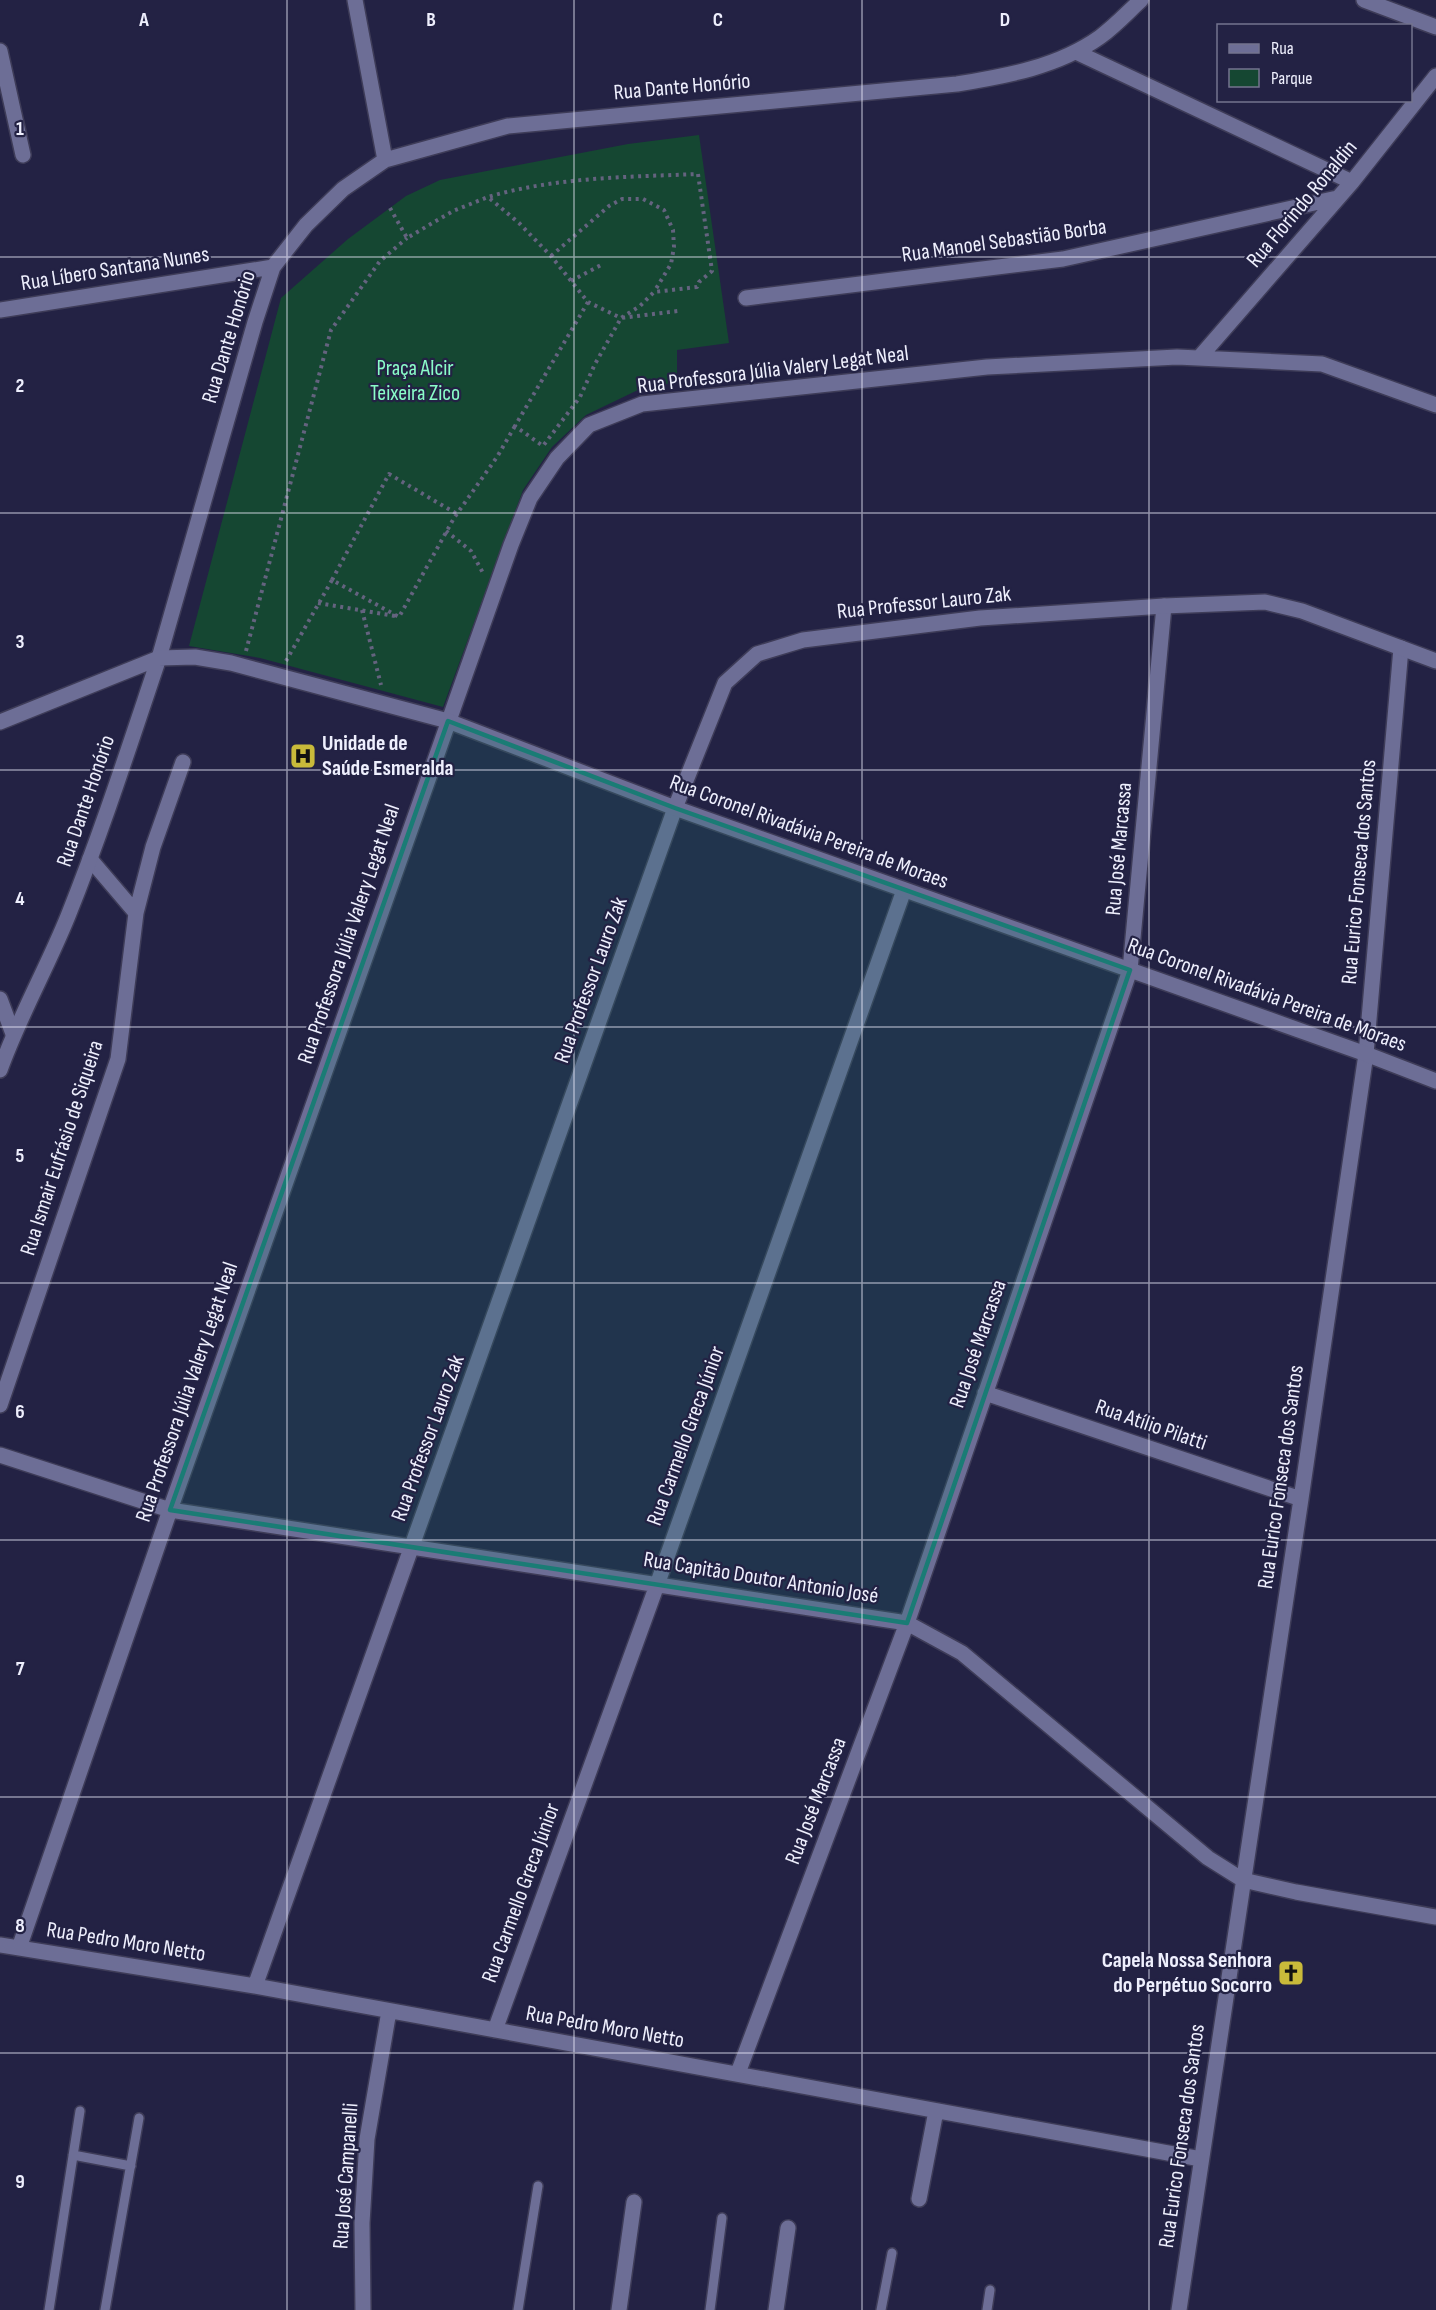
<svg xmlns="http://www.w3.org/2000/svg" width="1436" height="2310" viewBox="0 0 1436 2310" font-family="'Sofia Sans Condensed',sans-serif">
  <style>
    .green { fill: #154732 }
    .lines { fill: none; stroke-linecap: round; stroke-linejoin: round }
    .service-casing { stroke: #3e3c58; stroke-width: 12 }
    .minor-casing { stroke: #3e3c58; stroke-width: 18 }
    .tertiary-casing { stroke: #3e3c58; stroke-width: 18 }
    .path { stroke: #64637f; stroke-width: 4; stroke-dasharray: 3 4.5; stroke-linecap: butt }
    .service { stroke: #6d6e96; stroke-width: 9 }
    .minor { stroke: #6d6e96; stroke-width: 15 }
    .tertiary { stroke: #6d6e96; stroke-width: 15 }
    .marked { fill: #1a7c75; fill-opacity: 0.2; stroke: #1a7c75; stroke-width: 4.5; stroke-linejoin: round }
    .grid { fill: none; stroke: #eeeffd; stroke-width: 1.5; stroke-opacity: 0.55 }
    .labels { text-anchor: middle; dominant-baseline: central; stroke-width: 4.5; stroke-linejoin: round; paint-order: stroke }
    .street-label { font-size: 22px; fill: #eeeffd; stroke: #232244 }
    .park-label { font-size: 22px; fill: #8afcc8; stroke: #232244 }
    .poi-label { font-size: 22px; font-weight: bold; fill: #eeeffd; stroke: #232244; text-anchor: start }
    .grid-label { font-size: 20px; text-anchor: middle; font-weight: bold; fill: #eeeffd; stroke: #232244; stroke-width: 4.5; stroke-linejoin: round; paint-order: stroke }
  </style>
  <rect width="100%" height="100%" fill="#232244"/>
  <path class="green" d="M699,135L729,343L677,350V382L640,389L586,415L552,447L523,490L443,707L260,658L189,646L281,298L348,239L406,196L440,180L628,144Z"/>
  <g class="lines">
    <defs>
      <path id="service" d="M73,2155L131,2166
        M49,2310L80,2111
        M105,2310L139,2118
        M518,2310L538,2186
        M710,2310L722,2218
        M881,2310L892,2253
        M987,2310L990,2290"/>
      <path id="minor" d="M355,0L385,160
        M1364,0L1436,27
        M0,51L23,155
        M1076,52L1352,182
        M746,298L1063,259L1337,198
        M0,310L273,267
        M1199,358L1352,182L1436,76
        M159,658L255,322L273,267L306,225L343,189L385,160L508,126L957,84C1006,76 1058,67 1100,37C1115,26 1128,12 1141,0
        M90,859L136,913
        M0,999L13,1034
        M985,1393L1301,1499
        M0,1405L118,1059L136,913L153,847L183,762
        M0,1455L170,1510L907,1623L962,1653L1208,1858L1243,1880L1296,1892L1436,1917
        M0,1945L255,1986L1201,2159
        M19,1948L170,1510L511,545L530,498L557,458L589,425L642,404L987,367L1177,357L1322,364L1436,405
        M255,1986L675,808
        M495,2030L657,1585L904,890
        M738,2073L907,1623L1130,970L1164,606
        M919,2199L936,2111
        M363,2310L362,2223L367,2139L389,2011
        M619,2310L634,2202
        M776,2310L788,2228
        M1179,2310L1301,1499L1366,1054L1401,648"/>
      <path id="tertiary" d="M0,722L159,658L195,657L231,663L448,721L675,808L1366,1054L1436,1081
        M675,808L725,683L757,654L803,640L980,618L1164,606L1265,602L1302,611L1436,661
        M0,1070C19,1017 47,968 68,916C102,831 130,744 159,658"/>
    </defs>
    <use href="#service" class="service-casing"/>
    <use href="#minor" class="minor-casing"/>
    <use href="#tertiary" class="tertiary-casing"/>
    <path class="path" d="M698,174L712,271L699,282L697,287L654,292L640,306L621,318L588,302L551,256L519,223L488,197C555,177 629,177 698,174Z
      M390,208L407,238L453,211L488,197
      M551,256L609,206L622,199H643L664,210L673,230L674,247L671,264L654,292
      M571,281L601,265
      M588,302L515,426L543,446L580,397L595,364L621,318L678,311
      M446,531L471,551L483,573
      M332,580L389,474L457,514
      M318,603L395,616
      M362,610L381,685
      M246,651L331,330L380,261L407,238
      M286,661L332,580L399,617L454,518L497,457L515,426"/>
    <use href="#service" class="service"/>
    <use href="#minor" class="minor"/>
    <use href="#tertiary" class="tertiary"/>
  </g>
  <path class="marked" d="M448,721L675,808L1130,970L907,1623L170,1510Z"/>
  <path class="grid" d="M287,0V2310M574,0V2310M862,0V2310M1149,0V2310M0,257H1436M0,513H1436M0,770H1436M0,1027H1436M0,1283H1436M0,1540H1436M0,1797H1436M0,2053H1436"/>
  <defs>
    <symbol id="hospital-square" viewBox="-11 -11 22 22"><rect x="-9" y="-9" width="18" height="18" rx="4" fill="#c9ba3a" stroke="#232244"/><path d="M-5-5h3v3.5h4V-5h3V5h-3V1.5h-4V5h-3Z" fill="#111"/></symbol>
    <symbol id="church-square" viewBox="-11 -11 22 22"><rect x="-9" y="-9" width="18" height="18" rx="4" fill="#c9ba3a" stroke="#232244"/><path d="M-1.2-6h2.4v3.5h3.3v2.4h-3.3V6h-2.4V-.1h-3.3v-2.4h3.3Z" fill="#111"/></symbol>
  </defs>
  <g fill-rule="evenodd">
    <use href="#hospital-square" x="288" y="741" width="30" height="30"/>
    <use href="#church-square" x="1276" y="1958" width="30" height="30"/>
  </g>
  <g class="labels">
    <g class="street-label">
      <text transform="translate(682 87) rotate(-5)">Rua Dante Honório</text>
      <text transform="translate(1302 204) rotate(-50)">Rua Florindo Ronaldin</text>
      <text transform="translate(1004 241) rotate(-8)">Rua Manoel Sebastião Borba</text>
      <text transform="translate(115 269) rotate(-9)">Rua Líbero Santana Nunes</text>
      <text transform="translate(229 337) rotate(-73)">Rua Dante Honório</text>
      <text transform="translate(773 370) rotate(-7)">Rua Professora Júlia Valery Legat Neal</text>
      <text transform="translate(924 603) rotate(-6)">Rua Professor Lauro Zak</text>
      <text transform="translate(86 801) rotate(-71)">Rua Dante Honório</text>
      <text transform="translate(809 832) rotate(20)">Rua Coronel Rivadávia Pereira de Moraes</text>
      <text transform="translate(1119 849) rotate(-85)">Rua José Marcassa</text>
      <text transform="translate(1359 872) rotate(-85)">Rua Eurico Fonseca dos Santos</text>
      <text transform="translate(349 934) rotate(-71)">Rua Professora Júlia Valery Legat Neal</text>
      <text transform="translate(591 980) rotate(-70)">Rua Professor Lauro Zak</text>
      <text transform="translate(1267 995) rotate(20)">Rua Coronel Rivadávia Pereira de Moraes</text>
      <text transform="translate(62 1148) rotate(-72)">Rua Ismair Eufrásio de Siqueira</text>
      <text transform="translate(978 1344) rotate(-71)">Rua José Marcassa</text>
      <text transform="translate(187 1392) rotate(-71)">Rua Professora Júlia Valery Legat Neal</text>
      <text transform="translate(1151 1425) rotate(19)">Rua Atílio Pilatti</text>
      <text transform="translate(686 1436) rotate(-70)">Rua Carmello Greca Júnior</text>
      <text transform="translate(428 1438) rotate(-70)">Rua Professor Lauro Zak</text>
      <text transform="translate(1281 1477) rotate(-82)">Rua Eurico Fonseca dos Santos</text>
      <text transform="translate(761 1578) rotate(9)">Rua Capitão Doutor Antonio José</text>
      <text transform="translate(816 1801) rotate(-69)">Rua José Marcassa</text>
      <text transform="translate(521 1893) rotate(-70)">Rua Carmello Greca Júnior</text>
      <text transform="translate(126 1942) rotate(9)">Rua Pedro Moro Netto</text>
      <text transform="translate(605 2027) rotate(10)">Rua Pedro Moro Netto</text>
      <text transform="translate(1182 2136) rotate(-82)">Rua Eurico Fonseca dos Santos</text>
      <text transform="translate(346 2176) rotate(-86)">Rua José Campanelli</text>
    </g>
    <g class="park-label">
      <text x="415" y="368">Praça Alcir<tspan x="415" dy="25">Teixeira Zico</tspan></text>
    </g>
    <g class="poi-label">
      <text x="322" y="743">Unidade de<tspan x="322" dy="25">Saúde Esmeralda</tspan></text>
      <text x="1272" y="1960" text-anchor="end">Capela Nossa Senhora<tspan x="1272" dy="25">do Perpétuo Socorro</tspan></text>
    </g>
  </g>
  <g class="grid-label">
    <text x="144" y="26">A</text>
    <text x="431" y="26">B</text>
    <text x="718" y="26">C</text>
    <text x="1005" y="26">D</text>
    <text x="20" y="135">1</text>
    <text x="20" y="392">2</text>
    <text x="20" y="648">3</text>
    <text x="20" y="905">4</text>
    <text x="20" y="1162">5</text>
    <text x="20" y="1418">6</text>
    <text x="20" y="1675">7</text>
    <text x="20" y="1932">8</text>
    <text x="20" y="2188">9</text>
  </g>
  <rect x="1217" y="24" width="195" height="78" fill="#232244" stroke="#74748e" stroke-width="1.5"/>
  <rect x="1229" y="44" width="30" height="9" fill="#6d6e96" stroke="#74748e" stroke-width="1.5"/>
  <text x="1271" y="54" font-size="18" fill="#eeeffd">Rua</text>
  <rect x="1229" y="69" width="30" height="18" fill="#154732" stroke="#74748e" stroke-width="1.5"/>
  <text x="1271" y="84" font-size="18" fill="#eeeffd">Parque</text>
</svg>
